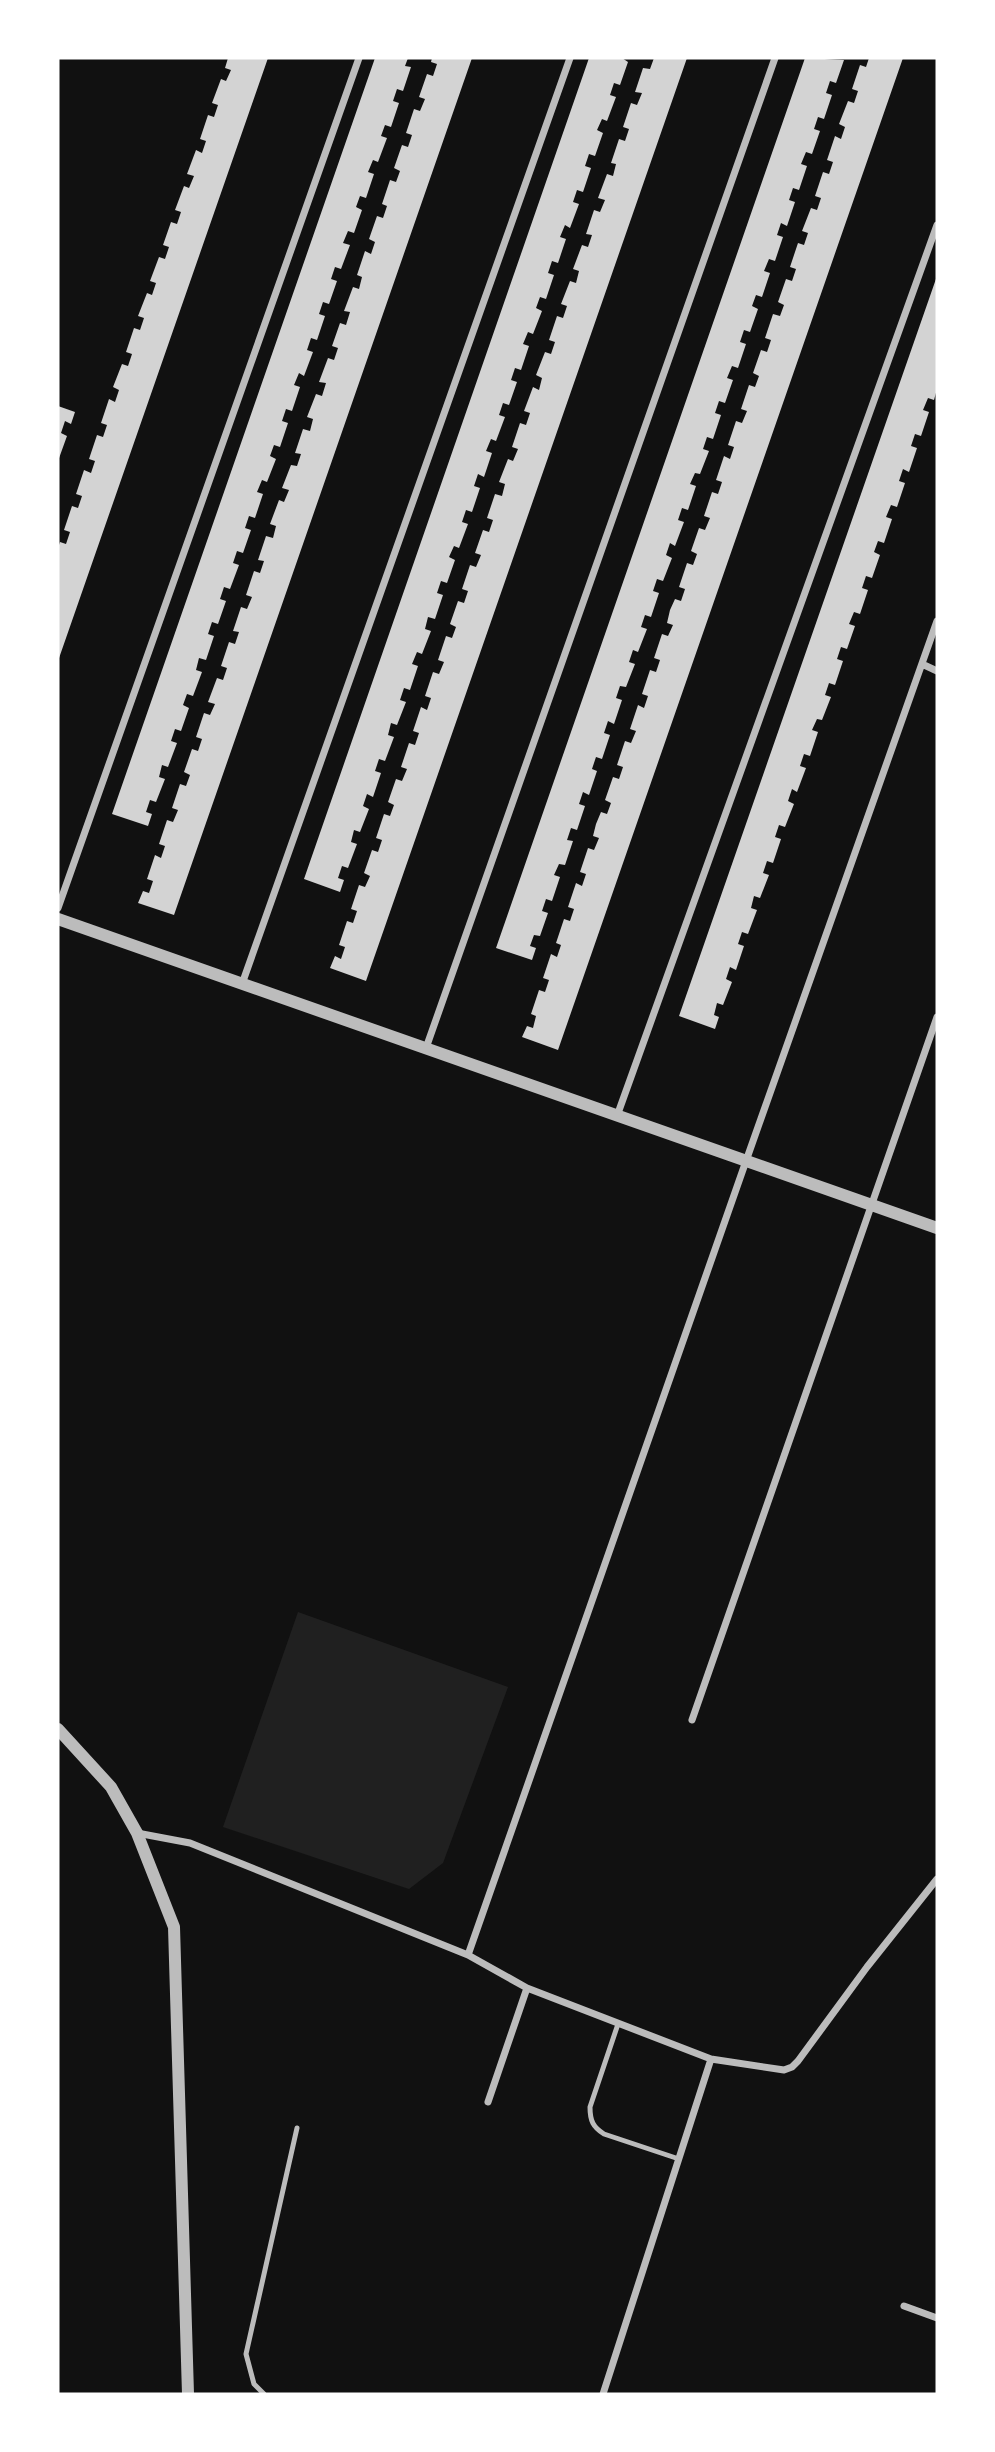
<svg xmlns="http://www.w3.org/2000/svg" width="995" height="2452" viewBox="0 0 995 2452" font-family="Overpass,sans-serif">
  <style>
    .green { fill: #202020 }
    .building { fill: #d3d3d3 }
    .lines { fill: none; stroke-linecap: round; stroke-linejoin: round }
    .service { stroke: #bcbcbc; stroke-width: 5 }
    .minor { stroke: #bcbcbc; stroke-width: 7 }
    .tertiary { stroke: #bcbcbc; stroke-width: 12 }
  </style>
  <rect width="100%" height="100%" fill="#111"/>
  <path class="green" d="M298,1612L508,1687L443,1863L409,1889L223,1827Z"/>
  <path class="building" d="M228,58H268L58,661V548L60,542L66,544L70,532L64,530L72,506L78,508L82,496L76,494L84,470L91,473L95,461L89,459L97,435L103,437L107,425L101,423L109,399L115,402L119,390L113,387L122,364L128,366L132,354L126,352L134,328L140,330L144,318L138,316L147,293L152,295L156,283L150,281L159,257L165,259L169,247L163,245L171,222L177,224L181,212L175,210L184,186L189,188L194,176L187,174L196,150L202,153L206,141L200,139L208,115L214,117L218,105L212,103L221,79L226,81L231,70L225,68Z
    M375,58H408L405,66L411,67L403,91L397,89L393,101L399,103L391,127L385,125L381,136L387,138L378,162L373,160L368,172L374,174L366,198L360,196L356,207L362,210L354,233L348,231L343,243L350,245L341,269L335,267L331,279L337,281L329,304L323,302L319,314L325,316L317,340L311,338L307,350L313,352L304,376L299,373L294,385L300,387L292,411L286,409L282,421L288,423L280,447L274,445L270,456L276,459L267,482L262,480L257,492L263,494L255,518L249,516L245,528L251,530L243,553L237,551L233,563L239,565L230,589L224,587L220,599L226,601L218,624L212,622L208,634L214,636L206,660L199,658L196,670L202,672L193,696L187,694L183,705L189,708L181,731L175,729L171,741L177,743L168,767L162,765L159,777L165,779L156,802L150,800L146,812L152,814L148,826L112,814Z
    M432,58H472L174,915L138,903L143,891L149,893L153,881L147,879L155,855L161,858L165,846L159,844L167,820L173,822L178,810L172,808L180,784L186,786L190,775L184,772L192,749L198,751L202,739L196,737L204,713L210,715L215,704L208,702L217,678L223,680L227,668L221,666L229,642L235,644L239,632L233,631L241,607L247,609L252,597L246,595L254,571L260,573L264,561L258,560L266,536L273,538L276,526L270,524L279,500L284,502L289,490L282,488L291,465L297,466L301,454L295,453L303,429L310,431L313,419L307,417L316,394L322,396L326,383L319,382L328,358L334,360L338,348L332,346L340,323L346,325L350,312L344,311L353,287L359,289L362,277L357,275L365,251L371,254L375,242L369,239L377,216L383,218L387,206L382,204L390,180L396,182L400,171L394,168L402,145L408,147L412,135L406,133L414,109L420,111L425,99L419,97L427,74L433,76L437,64L431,62Z
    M589,58H622L628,62L620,85L614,83L610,95L616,97L607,121L602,119L597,130L603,133L595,156L589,154L585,166L591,168L583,192L577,190L573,202L579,204L570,228L565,225L560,237L566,239L558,263L552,261L548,273L554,275L546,299L540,297L536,308L542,311L533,334L528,332L523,344L529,346L521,370L515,368L511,380L517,382L509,405L503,403L499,415L505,417L496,441L491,439L486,451L492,453L484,477L478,474L474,486L480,488L472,512L466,510L462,522L468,524L459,548L454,546L449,557L455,560L447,583L441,581L437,593L443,595L435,619L428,617L425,629L431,631L422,654L417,652L412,664L418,666L410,690L404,688L400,700L406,702L397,725L391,723L388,735L394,737L385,761L379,759L375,771L381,773L373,797L367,794L363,806L369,809L360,832L354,830L351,842L357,844L348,868L342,866L338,878L344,880L340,892L304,879Z
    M654,58H687L366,981L330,968L335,956L341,959L345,947L339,945L347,921L353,923L357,911L351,909L359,885L365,887L370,876L364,873L372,850L378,852L382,840L376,838L384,814L390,816L394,805L388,802L396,779L402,781L407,769L401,767L409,743L415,745L419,733L413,731L421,707L427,710L431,698L425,696L433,672L439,674L444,662L438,660L446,636L452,638L456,627L450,624L458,601L464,603L468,591L462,589L470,565L476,567L481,555L475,553L483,530L489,532L493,520L487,518L495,494L502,496L505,484L499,482L508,459L513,461L518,449L512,447L520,423L526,425L530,413L524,411L533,387L539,390L542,378L536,375L545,352L551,354L555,342L549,340L557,316L563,318L567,306L561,304L570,281L576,283L579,271L573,269L582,245L588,247L592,235L586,234L594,210L600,212L605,200L598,198L607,174L613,176L616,164L611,163L619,139L625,141L629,129L623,127L631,103L637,105L642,93L635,92L643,68L650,69Z
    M805,58L844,60L836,83L830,81L826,93L832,95L824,119L818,117L814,129L820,131L812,154L806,152L801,164L807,166L799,190L793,188L789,200L795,202L787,226L781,223L777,235L783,237L775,261L769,259L764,271L770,273L762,297L756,295L752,306L758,309L750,332L744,330L740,342L746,344L738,368L732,366L727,378L733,380L725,403L719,401L715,413L721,415L713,439L707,437L703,449L709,451L700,474L695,473L690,484L696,486L688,510L682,508L678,520L684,522L675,546L670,543L666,555L672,558L663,581L657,579L653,591L659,593L651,617L645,615L641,627L647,629L638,652L633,650L629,662L635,664L626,687L620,686L616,698L622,700L614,724L608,721L604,733L610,735L602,759L596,757L592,769L597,771L589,795L583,792L579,804L585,806L577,830L571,828L567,840L573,841L565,865L559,864L554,875L560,877L552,901L546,899L542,911L548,913L540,936L534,935L530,946L536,948L532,960L496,948Z
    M869,58H903L558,1050L522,1037L527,1026L533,1028L536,1016L531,1014L539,990L545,992L549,980L543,978L551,954L557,957L561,945L556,943L564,919L570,921L574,909L568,907L576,883L582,886L586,874L580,872L588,848L594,850L599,838L593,836L596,824L601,812L607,814L611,803L605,800L613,777L619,779L623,767L617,765L625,741L631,743L636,731L630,729L638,705L644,708L648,696L642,694L650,670L656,672L660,660L654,658L662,634L668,636L673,625L667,623L670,610L675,599L681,601L685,589L679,587L687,563L693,565L697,554L691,551L699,528L705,530L710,518L704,516L712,492L718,494L722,482L716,480L724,456L730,459L734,447L728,445L736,421L742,423L747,411L741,409L749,385L755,387L759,376L753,373L761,350L767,352L771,340L765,338L773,314L780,316L784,305L778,302L786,279L792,281L796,269L790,267L798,243L804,245L808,233L802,231L811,208L817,210L821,198L815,196L823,172L829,174L833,162L827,160L835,136L841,139L845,127L839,124L848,101L854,103L858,91L852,89L860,65L866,67Z
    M937,276V389L934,400L928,398L923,410L929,412L921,436L915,434L911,446L917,448L909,472L903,469L899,481L905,483L897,507L891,505L886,517L892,519L884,543L878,541L874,552L880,555L872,578L866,576L862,588L868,590L860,614L854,612L849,624L855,626L847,649L841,647L837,659L843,661L835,685L829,683L825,695L831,697L822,720L817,719L812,730L818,732L810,756L804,754L800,766L806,768L797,792L792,789L788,801L794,804L785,827L779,825L775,837L781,839L773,863L767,861L763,873L769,875L760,898L754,896L751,908L757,910L748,934L742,932L738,944L744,946L736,970L730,967L726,979L732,982L723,1005L717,1003L714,1015L719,1017L715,1029L679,1016Z
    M58,406L75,412L71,424L65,421L61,433L67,436L58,461Z"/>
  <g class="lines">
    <path class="service" d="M618,2024L590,2107C590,2121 593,2127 604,2134L679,2159
      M264,2394L254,2384L246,2354L297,2128"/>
    <path class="minor" d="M922,664L937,671
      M58,908L359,58
      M242,984L570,58
      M426,1048L775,58
      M617,1116L937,225
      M692,1720L937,1017
      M137,1833L190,1843L468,1955L527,1988L488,2102
      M468,1955L746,1161L937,621
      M527,1988L711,2059L784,2070L792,2067L798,2061L867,1967L937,1879
      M904,2306L937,2318
      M603,2394L711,2059"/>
    <path class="tertiary" d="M58,919L937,1228
      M58,1729L111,1787L137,1833L174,1927L188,2394"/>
  </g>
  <rect width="995" height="2452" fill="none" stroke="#ffffff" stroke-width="119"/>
</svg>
